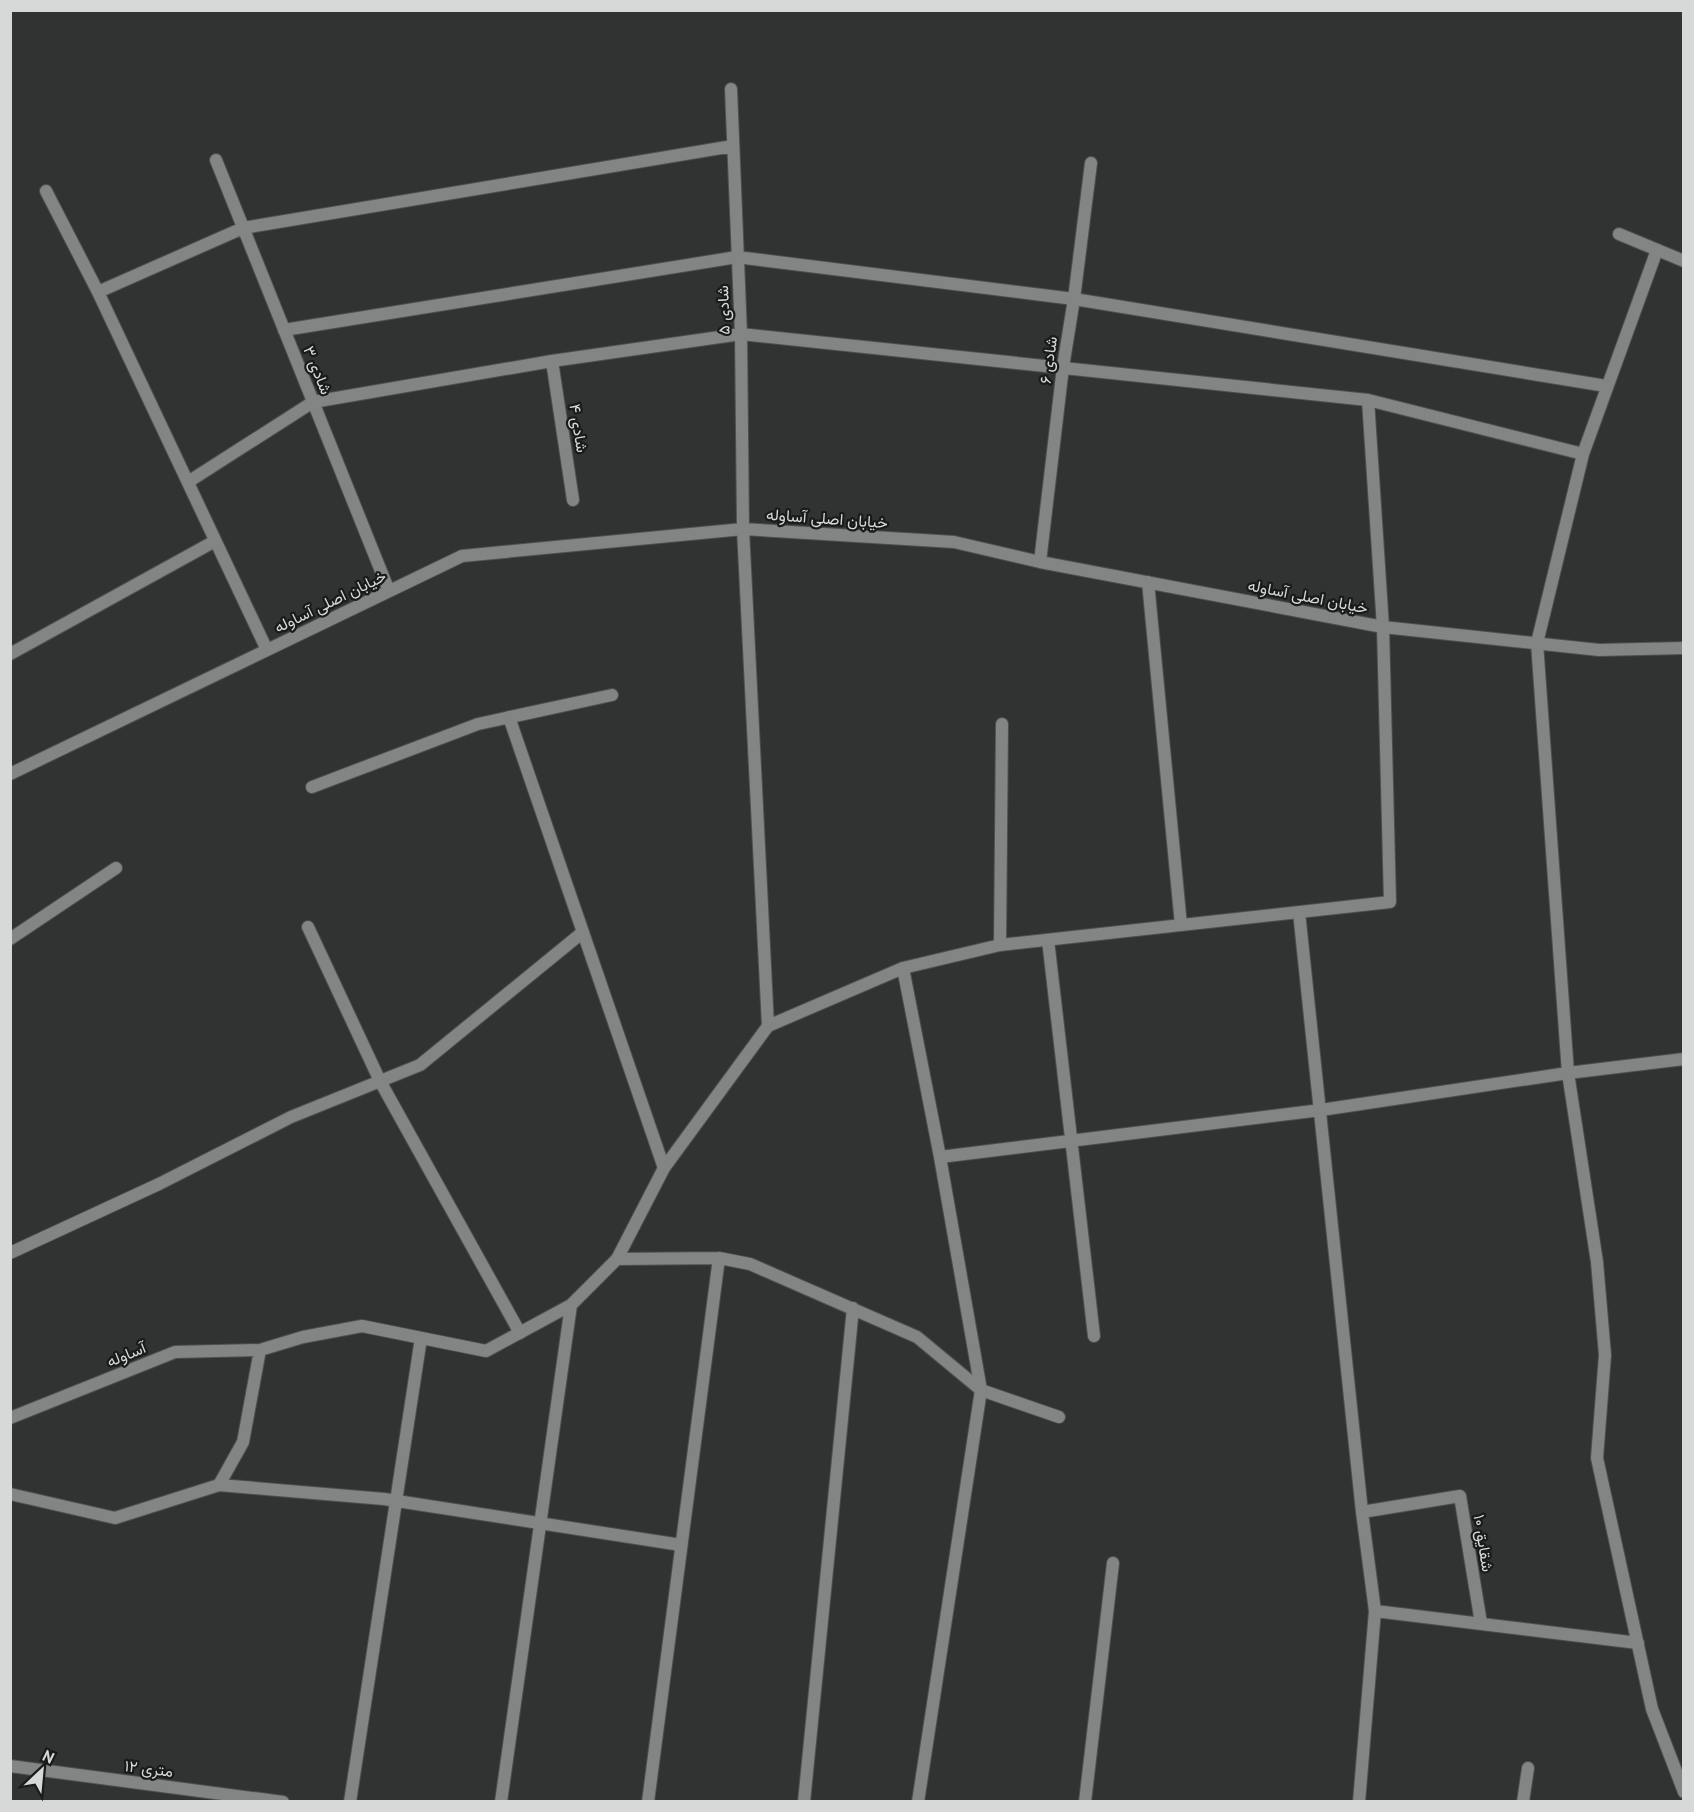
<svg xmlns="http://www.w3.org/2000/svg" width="1694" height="1812" viewBox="0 0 1694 1812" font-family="'PT Sans',Vazirmatn,sans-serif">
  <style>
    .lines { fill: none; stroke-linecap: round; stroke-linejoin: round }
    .lane-casing { stroke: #4d504f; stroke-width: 14 }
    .street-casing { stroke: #4d504f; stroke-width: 14 }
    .lane { stroke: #828584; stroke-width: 12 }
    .street { stroke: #828584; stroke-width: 12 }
    .labels { text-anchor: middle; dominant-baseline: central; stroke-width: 4.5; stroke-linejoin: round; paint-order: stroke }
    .street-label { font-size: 16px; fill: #d7d9d8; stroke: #191b1a }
  </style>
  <rect width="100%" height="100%" fill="#303332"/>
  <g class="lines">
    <defs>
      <path id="lane" d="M1619,234L1684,261
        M284,330L737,257
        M509,717L664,1168
        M312,787L478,724L612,695
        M10,939L116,868
        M1568,1073L1597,1262L1605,1355L1597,1458L1652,1709L1684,1792
        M10,1253L159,1184L291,1117L420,1065L583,932
        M10,1418L175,1352L260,1350
        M219,1485L384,1499L681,1545
        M10,1494L115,1518L219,1485L243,1442L260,1350L303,1337L362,1326L486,1351L571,1305L617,1259L719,1258L750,1264L917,1337L981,1390L1059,1417
        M350,1802L421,1338
        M501,1802L571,1305
        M648,1802L719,1258
        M804,1802L853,1308
        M1085,1802L1113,1563
        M1523,1802L1528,1768"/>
      <path id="street" d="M731,89L741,334L743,529L768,1026
        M216,160L389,591
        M46,191L98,292L267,650
        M737,257L1074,299L1606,386
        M98,292L243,228L733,146
        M552,361L573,500
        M188,482L313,402L552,361L741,334L1368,400L1583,454
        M1040,562L1063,367L1074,299L1091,163
        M1148,582L1181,925
        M10,654L215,541
        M10,774L462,556L743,529L954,542L1040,562L1383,627L1599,650L1684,648
        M1299,912L1362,1512L1375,1611L1359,1802
        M308,927L380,1081L520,1333
        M1048,940L1094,1336
        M1000,945L1002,724
        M903,968L940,1157L981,1390L918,1802
        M1568,1073L1537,643L1583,454L1657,250
        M940,1157L1321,1110L1568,1073L1684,1059
        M617,1259L664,1168L768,1026L903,968L1000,945L1390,902L1383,627L1368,400
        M1362,1512L1460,1496L1481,1623
        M1375,1611L1638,1643
        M10,1766L283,1802"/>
    </defs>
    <use href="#lane" class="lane-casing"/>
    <use href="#street" class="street-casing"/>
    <use href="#lane" class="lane"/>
    <use href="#street" class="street"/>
  </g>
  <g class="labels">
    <g class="street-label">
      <text transform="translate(723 310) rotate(-92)">شادی ۵</text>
      <text transform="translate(1048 360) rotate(-82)">شادی ۶</text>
      <text transform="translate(318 370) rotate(68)">شادی ۳</text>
      <text transform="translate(579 428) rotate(81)">شادی ۴</text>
      <text transform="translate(827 518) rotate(4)">خیابان اصلی آساوله</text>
      <text transform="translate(1308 596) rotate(11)">خیابان اصلی آساوله</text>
      <text transform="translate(330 601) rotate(-26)">خیابان اصلی آساوله</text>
      <text transform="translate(126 1354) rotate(-22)">آساوله</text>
      <text transform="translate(1484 1543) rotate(81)">شقایق ۱۰</text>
      <text transform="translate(149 1768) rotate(7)">۱۲ متری</text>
    </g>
  </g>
  <rect width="1694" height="1812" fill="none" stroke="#d7d9d8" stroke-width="24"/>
  <g transform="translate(42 1770) rotate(26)" stroke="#191b1a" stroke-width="4.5" paint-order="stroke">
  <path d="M0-4.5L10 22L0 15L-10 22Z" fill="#d7d9d8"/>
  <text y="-9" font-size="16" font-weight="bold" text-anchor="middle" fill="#d7d9d8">N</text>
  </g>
</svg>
